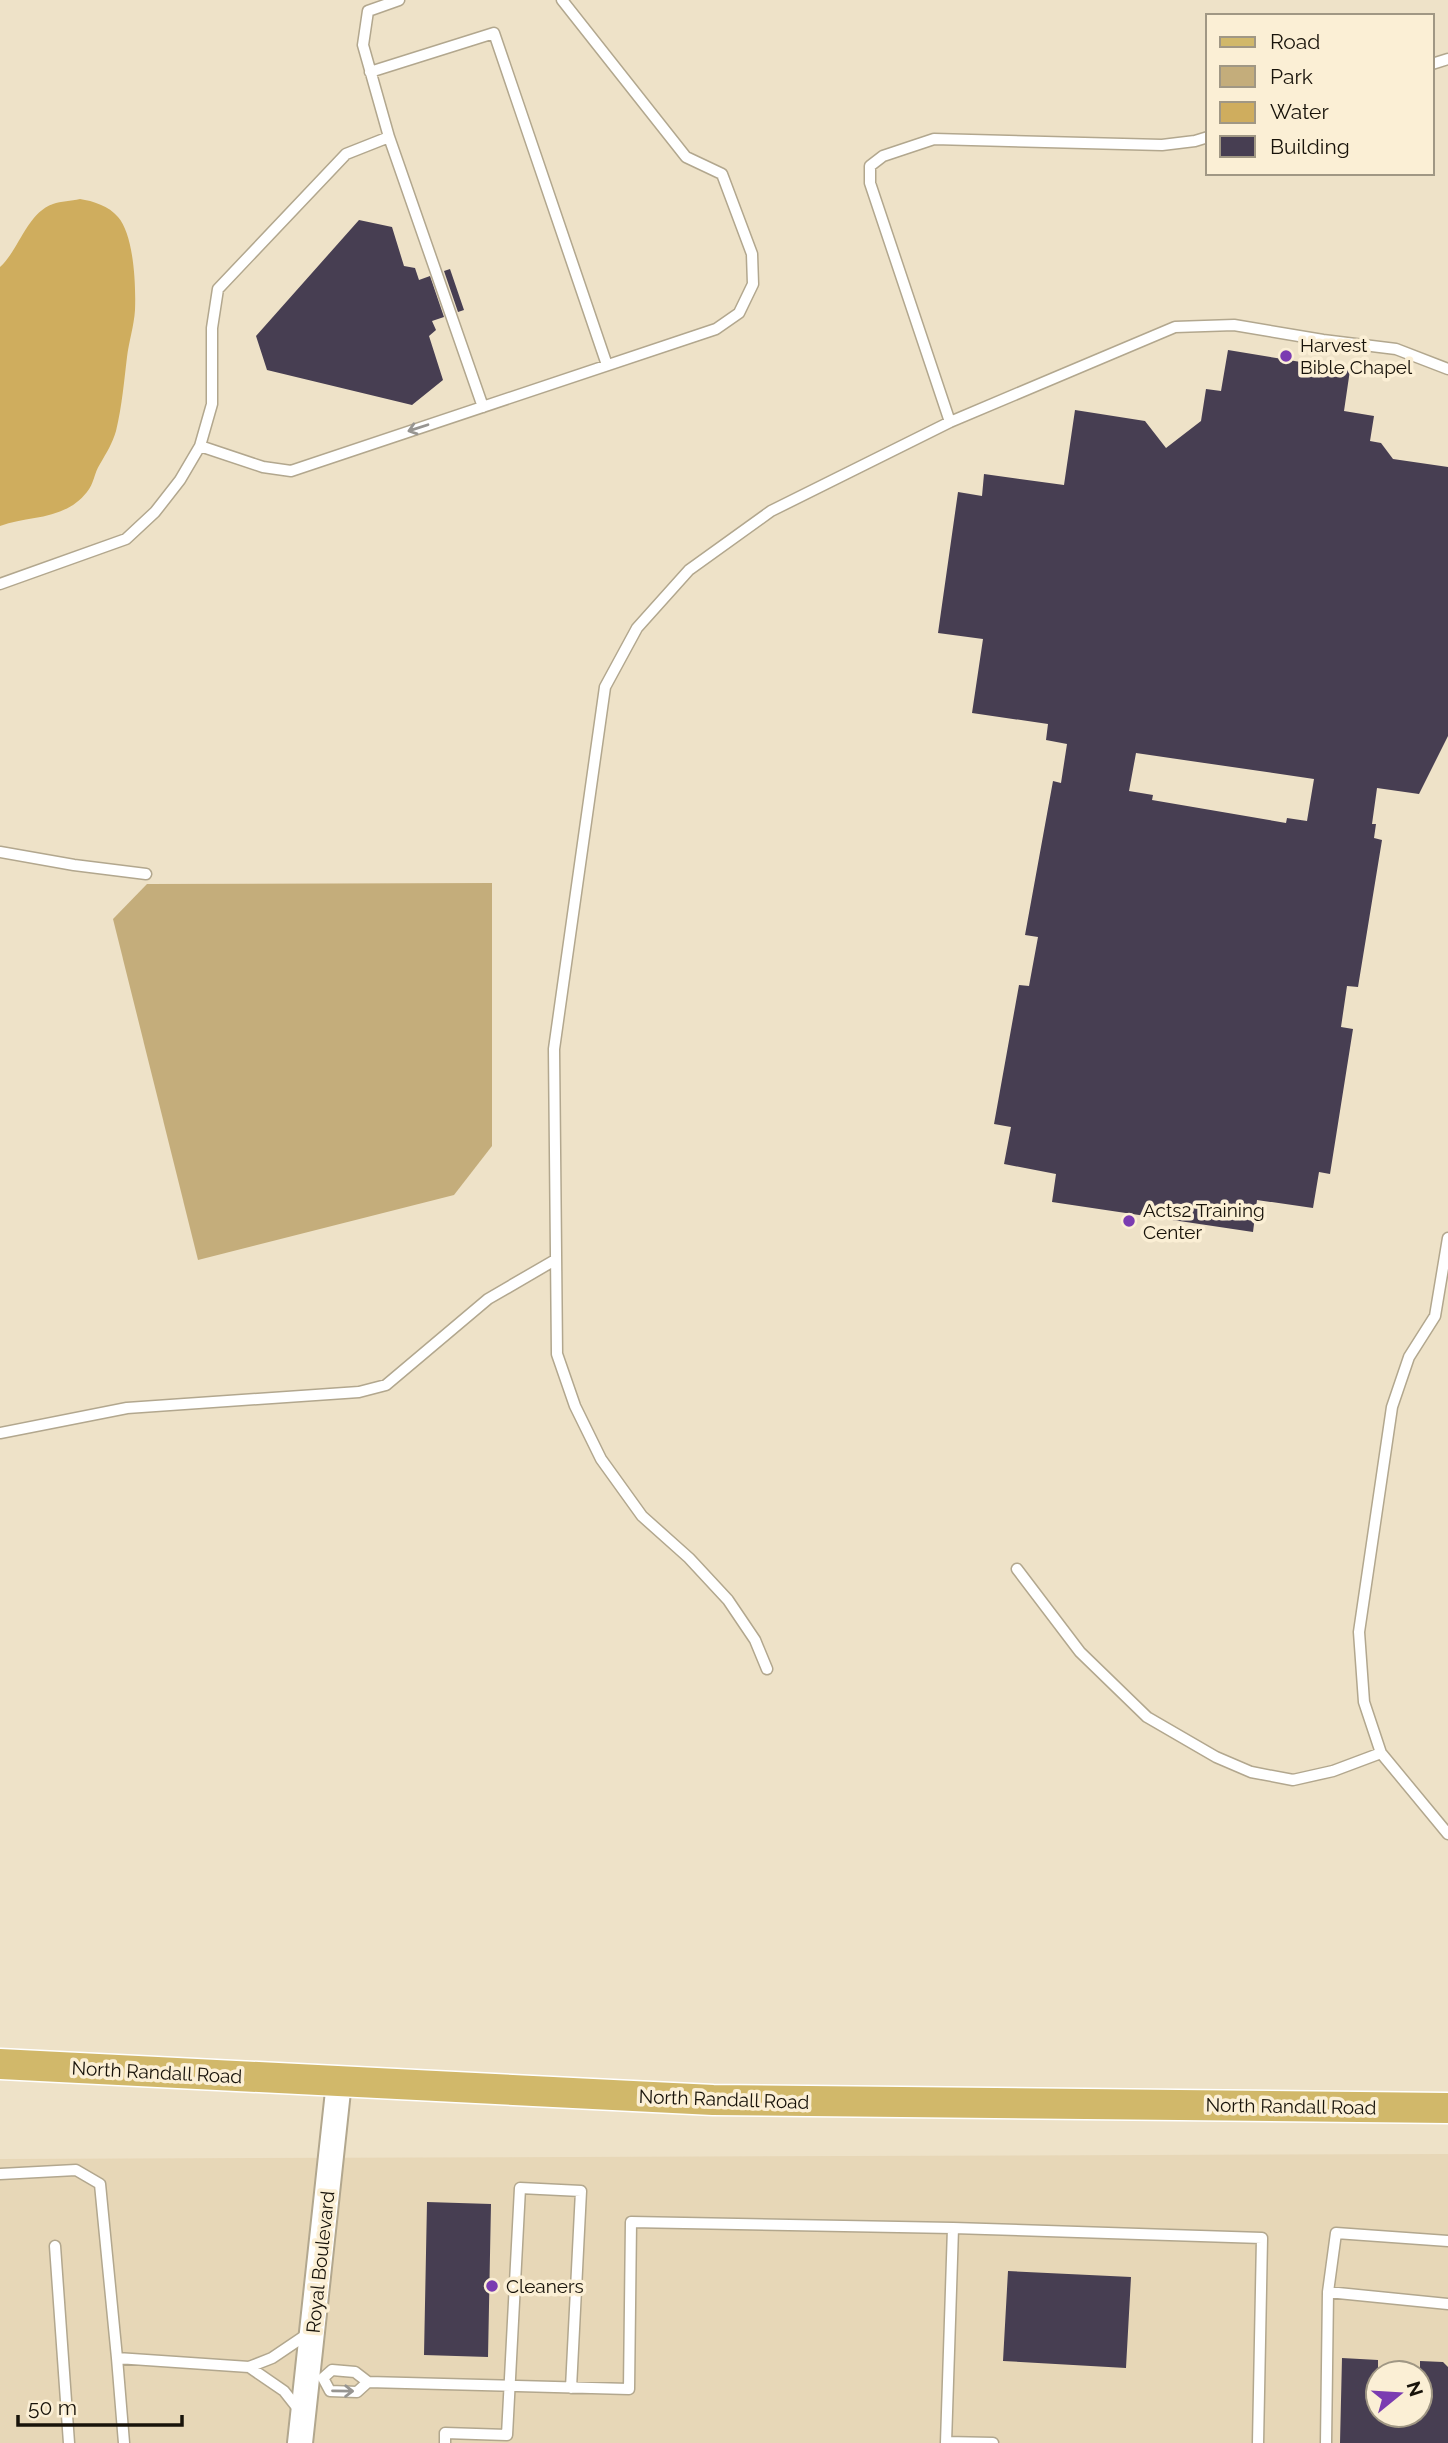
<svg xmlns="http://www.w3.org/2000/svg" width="1448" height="2443" viewBox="0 0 1448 2443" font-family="Raleway,sans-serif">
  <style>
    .built { fill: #e7d7b7; fill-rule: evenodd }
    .green { fill: #c4ad7b }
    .water { fill: #cfad5e }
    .building { fill: #473e52; fill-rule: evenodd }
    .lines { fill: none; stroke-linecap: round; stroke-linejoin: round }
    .service-casing { stroke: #b2a78e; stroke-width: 13 }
    .tertiary-casing { stroke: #b2a78e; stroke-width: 28 }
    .primary-casing { stroke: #fff; stroke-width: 33 }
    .service { stroke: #fff; stroke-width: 10 }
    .tertiary { stroke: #fff; stroke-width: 24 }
    .primary { stroke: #d1b86a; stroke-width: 30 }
    .oneway { stroke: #979591 }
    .poi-dot { fill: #7b3cb1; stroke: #fbefd5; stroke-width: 2.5 }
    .labels { text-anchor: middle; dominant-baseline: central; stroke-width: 7; stroke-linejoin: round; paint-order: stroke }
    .poi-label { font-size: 19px; fill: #18130a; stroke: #fbefd5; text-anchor: start }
    .street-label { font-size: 19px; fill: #18130a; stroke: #fbefd5 }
  </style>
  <rect width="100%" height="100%" fill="#eee2c8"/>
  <path class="built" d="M1448,2154V2443H0V2159ZM1378,2373H1420V2415H1378Z"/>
  <path class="green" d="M492,883V1146L454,1195L198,1260L113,919L147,884Z"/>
  <path class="water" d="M80,199C93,201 109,206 118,217C134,235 136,286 135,310C134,326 129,341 127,357C124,382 122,406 116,431C112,444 107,452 100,464C94,473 94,484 87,492C64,521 30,515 0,526V267C19,250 27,213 53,204C61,201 71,201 80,199Z"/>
  <path class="building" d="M359,220L392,227L404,266L415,268L419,280L430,276L444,317L432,321L436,330L429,336L443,380L412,405L267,370L256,336Z
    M450,269L464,310L458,312L444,271Z
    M1228,350L1350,370L1344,411L1374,416L1370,441L1381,443L1393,459L1448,467V736L1419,794L1377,788L1372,824H1376L1374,838L1382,840L1358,987L1347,986L1341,1027L1353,1029L1330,1174L1319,1172L1313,1208L1257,1200L1253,1232L1052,1202L1056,1174L1004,1164L1011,1127L994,1124L1019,985L1029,986L1038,937L1025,935L1053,781L1061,783L1067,744L1046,740L1048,724L972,713L983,639L938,633L958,492L982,496L984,474L1064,485L1075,410L1145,421L1166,448L1201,421L1206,389L1221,391ZM1136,753L1314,779L1307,821L1287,818L1286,823L1152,800L1153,795L1129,791Z
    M427,2202L491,2204L488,2357L424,2355Z
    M1008,2271L1131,2277L1126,2368L1003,2361Z
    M1342,2358L1378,2360V2415H1420V2361L1443,2362L1448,2367V2443H1340Z"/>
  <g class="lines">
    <defs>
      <path id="service" d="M1432,64L1448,59
        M370,72L494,33L607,365
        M389,137L483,407
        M950,422L870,183V166L883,156L934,139L1162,145L1195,141L1208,137
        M200,446L263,467L291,471L716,329L739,313L753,284L752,254L722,174L686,157L562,0
        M0,584L126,539L155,512L180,480L200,446L212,404V328L218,289L346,154L389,137L363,45L368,11L399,0
        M0,852L74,865L146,874
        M0,1433L127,1408L359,1392L386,1385L488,1299L555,1260
        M1017,1569L1080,1652L1147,1717L1216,1757L1251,1772L1293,1780L1333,1771L1381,1753L1364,1702L1359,1632L1392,1407L1409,1357L1435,1316L1448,1238
        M767,1669L755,1640L728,1600L689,1558L642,1516L601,1459L575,1406L557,1354L554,1049L605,687L637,628L689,570L771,511L950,422L1175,327L1234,325L1323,340L1396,349L1448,369
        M1381,1753L1448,1834
        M0,2174L76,2170L100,2184L117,2358L249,2367
        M953,2228L1262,2238L1258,2443
        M55,2246L69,2443
        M1328,2292L1336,2233L1448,2241
        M117,2358L124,2443
        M323,2378L332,2370L355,2372L368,2382L629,2389L631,2222L953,2228L946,2443
        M323,2378L330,2391L357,2392L368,2382
        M299,2410L284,2391L249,2367L272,2358L309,2333
        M946,2442L993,2443
        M445,2443V2433L507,2435L520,2188L581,2191L571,2388
        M1326,2443L1328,2292L1448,2304"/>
      <path id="tertiary" d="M300,2443L339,2082"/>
      <path id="primary" d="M0,2064L713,2100L1448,2108"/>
    </defs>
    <use href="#service" class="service-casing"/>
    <use href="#tertiary" class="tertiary-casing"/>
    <use href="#primary" class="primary-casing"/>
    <use href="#service" class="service"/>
    <use href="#tertiary" class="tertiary"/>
    <use href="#primary" class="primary"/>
  </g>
  <defs><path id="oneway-shaft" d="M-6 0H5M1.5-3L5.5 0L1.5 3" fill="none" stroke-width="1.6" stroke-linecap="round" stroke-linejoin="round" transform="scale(1.75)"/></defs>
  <g class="oneway">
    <use href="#oneway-shaft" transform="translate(418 428) rotate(162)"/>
    <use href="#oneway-shaft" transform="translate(343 2391) rotate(1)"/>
  </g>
  <g class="poi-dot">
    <circle cx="1286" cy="356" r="7"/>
    <circle cx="1129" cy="1221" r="7"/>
    <circle cx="492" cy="2286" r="7"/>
  </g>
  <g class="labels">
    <g class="poi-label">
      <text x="1300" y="345">Harvest<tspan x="1300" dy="22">Bible Chapel</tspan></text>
      <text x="1143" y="1210">Acts2 Training<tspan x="1143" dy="22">Center</tspan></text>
      <text x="506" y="2286">Cleaners</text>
    </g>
    <g class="street-label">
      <text transform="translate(157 2072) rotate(3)">North Randall Road</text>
      <text transform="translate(724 2099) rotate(2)">North Randall Road</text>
      <text transform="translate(1291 2106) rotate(1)">North Randall Road</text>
      <text transform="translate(320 2262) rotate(-84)">Royal Boulevard</text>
    </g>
  </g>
  <rect x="1206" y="14" width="228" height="161" fill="#fbefd5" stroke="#a09784" stroke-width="2"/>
  <rect x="1220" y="37" width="35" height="10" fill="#d1b86a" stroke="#a09784" stroke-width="2"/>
  <text x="1270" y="49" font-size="21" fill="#18130a">Road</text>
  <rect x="1220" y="66" width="35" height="21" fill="#c4ad7b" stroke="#a09784" stroke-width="2"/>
  <text x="1270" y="84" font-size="21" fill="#18130a">Park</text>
  <rect x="1220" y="102" width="35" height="21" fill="#cfad5e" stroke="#a09784" stroke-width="2"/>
  <text x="1270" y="119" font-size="21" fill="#18130a">Water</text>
  <rect x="1220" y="136" width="35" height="21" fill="#473e52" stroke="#a09784" stroke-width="2"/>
  <text x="1270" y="154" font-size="21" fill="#18130a">Building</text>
  <g transform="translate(1399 2394) rotate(72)"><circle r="33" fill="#fbefd5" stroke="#a09784" stroke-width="2"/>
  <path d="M0-5L12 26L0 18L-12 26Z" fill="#7b3cb1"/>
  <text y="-10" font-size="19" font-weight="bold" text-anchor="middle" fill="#18130a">N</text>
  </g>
  <path d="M18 2415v10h164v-10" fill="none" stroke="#18130a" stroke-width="3.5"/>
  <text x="28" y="2415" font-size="21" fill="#18130a" stroke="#fbefd5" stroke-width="5" paint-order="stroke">50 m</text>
</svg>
